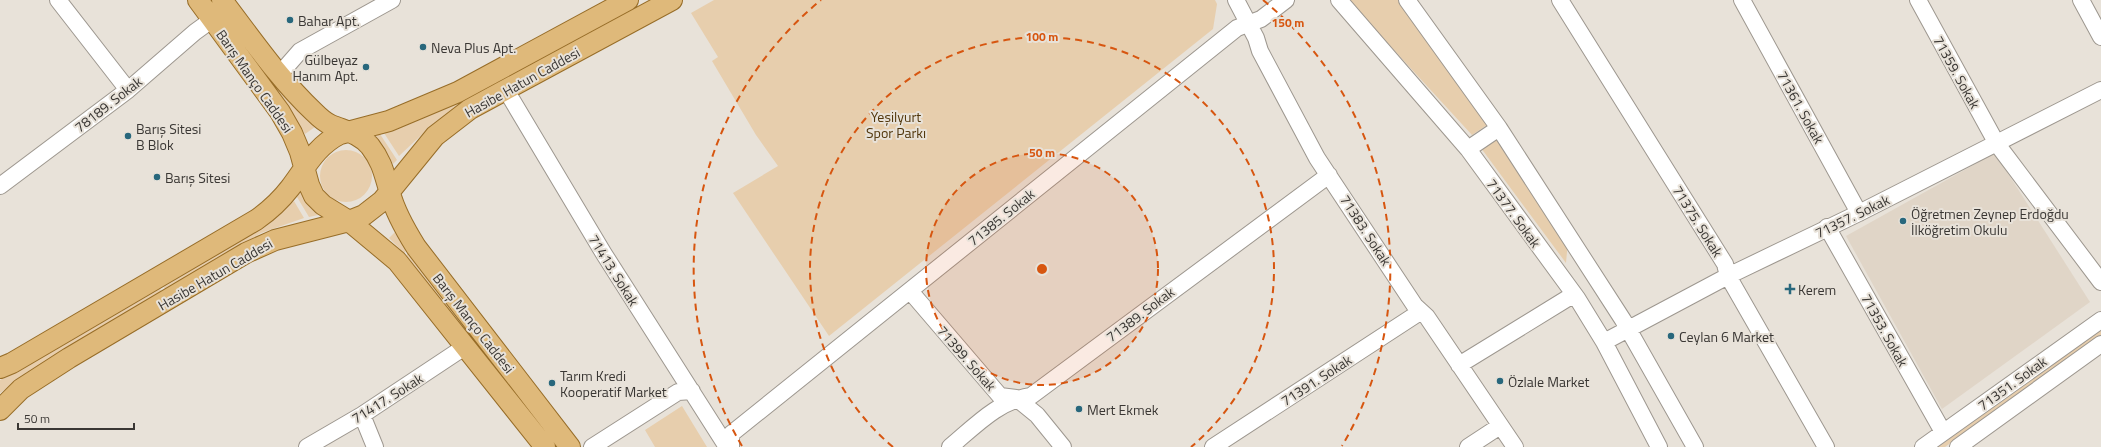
<svg xmlns="http://www.w3.org/2000/svg" width="2101" height="447" viewBox="0 0 2101 447" font-family="'Titillium Web',sans-serif">
  <style>
    .built { fill: #e0d5c7 }
    .green { fill: #e7cead }
    .lines { fill: none; stroke-linecap: round; stroke-linejoin: round }
    .minor-casing { stroke: #9d978f; stroke-width: 18 }
    .major-casing { stroke: #976d28; stroke-width: 22 }
    .minor { stroke: #fff; stroke-width: 16 }
    .major { stroke: #dfb97a; stroke-width: 20 }
    .ring { fill: none; stroke: #d75610; stroke-width: 2; stroke-dasharray: 7 5 }
    .poi-dot { fill: #28677c; stroke: #e8e2d9; stroke-width: 1.5 }
    .labels { text-anchor: middle; dominant-baseline: central; stroke-width: 4; stroke-linejoin: round; paint-order: stroke }
    .poi-label { font-size: 14px; fill: #3a3734; stroke: #e8e2d9; text-anchor: start }
    .street-label { font-size: 14px; fill: #3a3734; stroke: #e8e2d9 }
    .park-label { font-size: 14px; fill: #51360b; stroke: #e8e2d9 }
    .centre { fill: #d75610; stroke: #e8e2d9; stroke-width: 2 }
    .ring-label { font-size: 12px; text-anchor: middle; font-weight: bold; fill: #d75610; stroke: #e8e2d9; stroke-width: 4; stroke-linejoin: round; paint-order: stroke }
  </style>
  <rect width="100%" height="100%" fill="#e8e2d9"/>
  <path class="built" d="M1995,153L2090,302L1942,409L1846,236Z"/>
  <path class="green" d="M207,0H212L290,103L315,127L305,134L287,107Z
    M714,0H1215L1217,4L1213,29L829,336L733,193L778,166L756,135L712,61L718,57L691,13Z
    M1348,0H1400L1487,125L1472,135Z
    M634,7L636,11L452,111L431,126L399,156L384,133L406,125L465,98Z
    M377,134H380L397,160L393,164L376,138Z
    M1497,138L1568,241L1566,263L1481,148Z
    M320 176a26 26 0 1 1 52 0a26 26 0 1 1-52 0Z
    M301,191L305,200L318,215L309,217L297,197Z
    M294,201L304,218L261,233L166,291L164,287L259,229Z
    M395,232L407,250L404,253L389,238Z
    M409,253L543,424L540,426L406,255Z
    M160,289L163,293L32,371L0,393V380L29,365Z
    M2101,330V335L1945,447H1938Z
    M682,406L707,447H655L645,430Z"/>
  <g class="lines">
    <defs>
      <path id="minor" d="M58,0L128,90
        M1236,0L1256,38L1260,51L1317,158L1415,306L1427,317L1515,447
        M1339,0L1468,149L1577,298L1604,342L1659,447
        M1407,0L1499,128L1623,320L1695,447
        M1560,0L1725,264L1728,276L1826,447
        M1742,0L1859,213
        M1918,0L1997,144L2101,282
        M2081,0L2101,37
        M279,75L300,51L392,0
        M506,90L604,254L727,447
        M1468,149L1499,128
        M0,186L128,90L195,32L213,19
        M1827,227L1943,432
        M910,291L1000,396L1016,398L1037,415L1063,447
        M1604,342L1728,276L1859,213L2101,90
        M1459,365L1568,298H1577
        M362,415L375,447
        M307,447L362,415L466,346
        M592,447L678,392L692,391
        M731,447V434L1237,28L1261,19L1286,0
        M950,447C974,427 999,400 1031,396L1329,175
        M1213,447L1420,312
        M1468,447L1500,426
        M1923,447L2101,320
        M1958,447L2101,344"/>
      <path id="major" d="M198,0L280,112L292,133L300,152L309,185L314,196L323,205L349,221L397,261L545,447
        M222,0C251,38 279,79 314,112C319,117 324,122 331,125C345,131 359,133 370,146C383,163 384,174 390,193C395,212 406,231 416,247L570,447
        M0,368L12,363L256,220C269,211 280,201 290,188C306,167 316,146 340,134L389,121L458,92L628,0
        M0,410L21,389L69,358L246,253L275,240L349,221L364,215L382,201L435,136L470,109L672,0"/>
    </defs>
    <use href="#minor" class="minor-casing"/>
    <use href="#major" class="major-casing"/>
    <use href="#minor" class="minor"/>
    <use href="#major" class="major"/>
  </g>
  <circle cx="1042" cy="269" r="116" fill="#d75610" fill-opacity=".12"/>
  <g class="ring">
    <circle cx="1042" cy="269" r="116"/>
    <path d="M893 447A232 232 0 1 1 1191 447"/>
    <path d="M742 446A348 348 0 0 1 821 0M1263 0A348 348 0 0 1 1342 446"/>
  </g>
  <g class="poi-dot">
    <circle cx="290" cy="20" r="4"/>
    <circle cx="423" cy="47" r="4"/>
    <circle cx="366" cy="67" r="4"/>
    <circle cx="128" cy="136" r="4"/>
    <circle cx="157" cy="177" r="4"/>
    <circle cx="1903" cy="221" r="4"/>
    <path d="M1788 283h4v4h4v4h-4v4h-4v-4h-4v-4h4z"/>
    <circle cx="1671" cy="336" r="4"/>
    <circle cx="1500" cy="381" r="4"/>
    <circle cx="552" cy="383" r="4"/>
    <circle cx="1079" cy="409" r="4"/>
  </g>
  <g class="labels">
    <g class="poi-label">
      <text x="298" y="20">Bahar Apt.</text>
      <text x="431" y="47">Neva Plus Apt.</text>
      <text x="358" y="59" text-anchor="end">Gülbeyaz<tspan x="358" dy="16">Hanım Apt.</tspan></text>
      <text x="136" y="128">Barış Sitesi<tspan x="136" dy="16">B Blok</tspan></text>
      <text x="165" y="177">Barış Sitesi</text>
      <text x="1911" y="213">Öğretmen Zeynep Erdoğdu<tspan x="1911" dy="16">İlköğretim Okulu</tspan></text>
      <text x="1798" y="289">Kerem</text>
      <text x="1679" y="336">Ceylan 6 Market</text>
      <text x="560" y="375">Tarım Kredi<tspan x="560" dy="16">Kooperatif Market</tspan></text>
      <text x="1508" y="381">Özlale Market</text>
      <text x="1087" y="409">Mert Ekmek</text>
    </g>
    <g class="street-label">
      <text transform="translate(1957 72) rotate(61)">71359. Sokak</text>
      <text transform="translate(255 81) rotate(55)">Barış Manço Caddesi</text>
      <text transform="translate(522 82) rotate(-29)">Hasibe Hatun Caddesi</text>
      <text transform="translate(108 104) rotate(-38)">78189. Sokak</text>
      <text transform="translate(1801 107) rotate(61)">71361. Sokak</text>
      <text transform="translate(1514 213) rotate(54)">71377. Sokak</text>
      <text transform="translate(1852 216) rotate(-26)">71357. Sokak</text>
      <text transform="translate(1001 217) rotate(-39)">71385. Sokak</text>
      <text transform="translate(1698 221) rotate(58)">71375. Sokak</text>
      <text transform="translate(1366 230) rotate(57)">71383. Sokak</text>
      <text transform="translate(614 270) rotate(58)">71413. Sokak</text>
      <text transform="translate(215 274) rotate(-30)">Hasibe Hatun Caddesi</text>
      <text transform="translate(1140 314) rotate(-37)">71389. Sokak</text>
      <text transform="translate(474 323) rotate(52)">Barış Manço Caddesi</text>
      <text transform="translate(1885 330) rotate(61)">71353. Sokak</text>
      <text transform="translate(967 358) rotate(49)">71399. Sokak</text>
      <text transform="translate(1316 380) rotate(-33)">71391. Sokak</text>
      <text transform="translate(2012 383) rotate(-36)">71351. Sokak</text>
      <text transform="translate(387 398) rotate(-32)">71417. Sokak</text>
    </g>
    <g class="park-label">
      <text x="896" y="116">Yeşilyurt<tspan x="896" dy="16">Spor Parkı</tspan></text>
    </g>
  </g>
  <circle cx="1042" cy="269" r="6" class="centre"/>
  <g class="ring-label">
    <text x="1288" y="27">150 m</text>
    <text x="1042" y="41">100 m</text>
    <text x="1042" y="157">50 m</text>
  </g>
  <path d="M18 423v6h116v-6" fill="none" stroke="#3a3734" stroke-width="2"/>
  <text x="24" y="423" font-size="12" fill="#3a3734" stroke="#e8e2d9" stroke-width="3" paint-order="stroke">50 m</text>
</svg>
